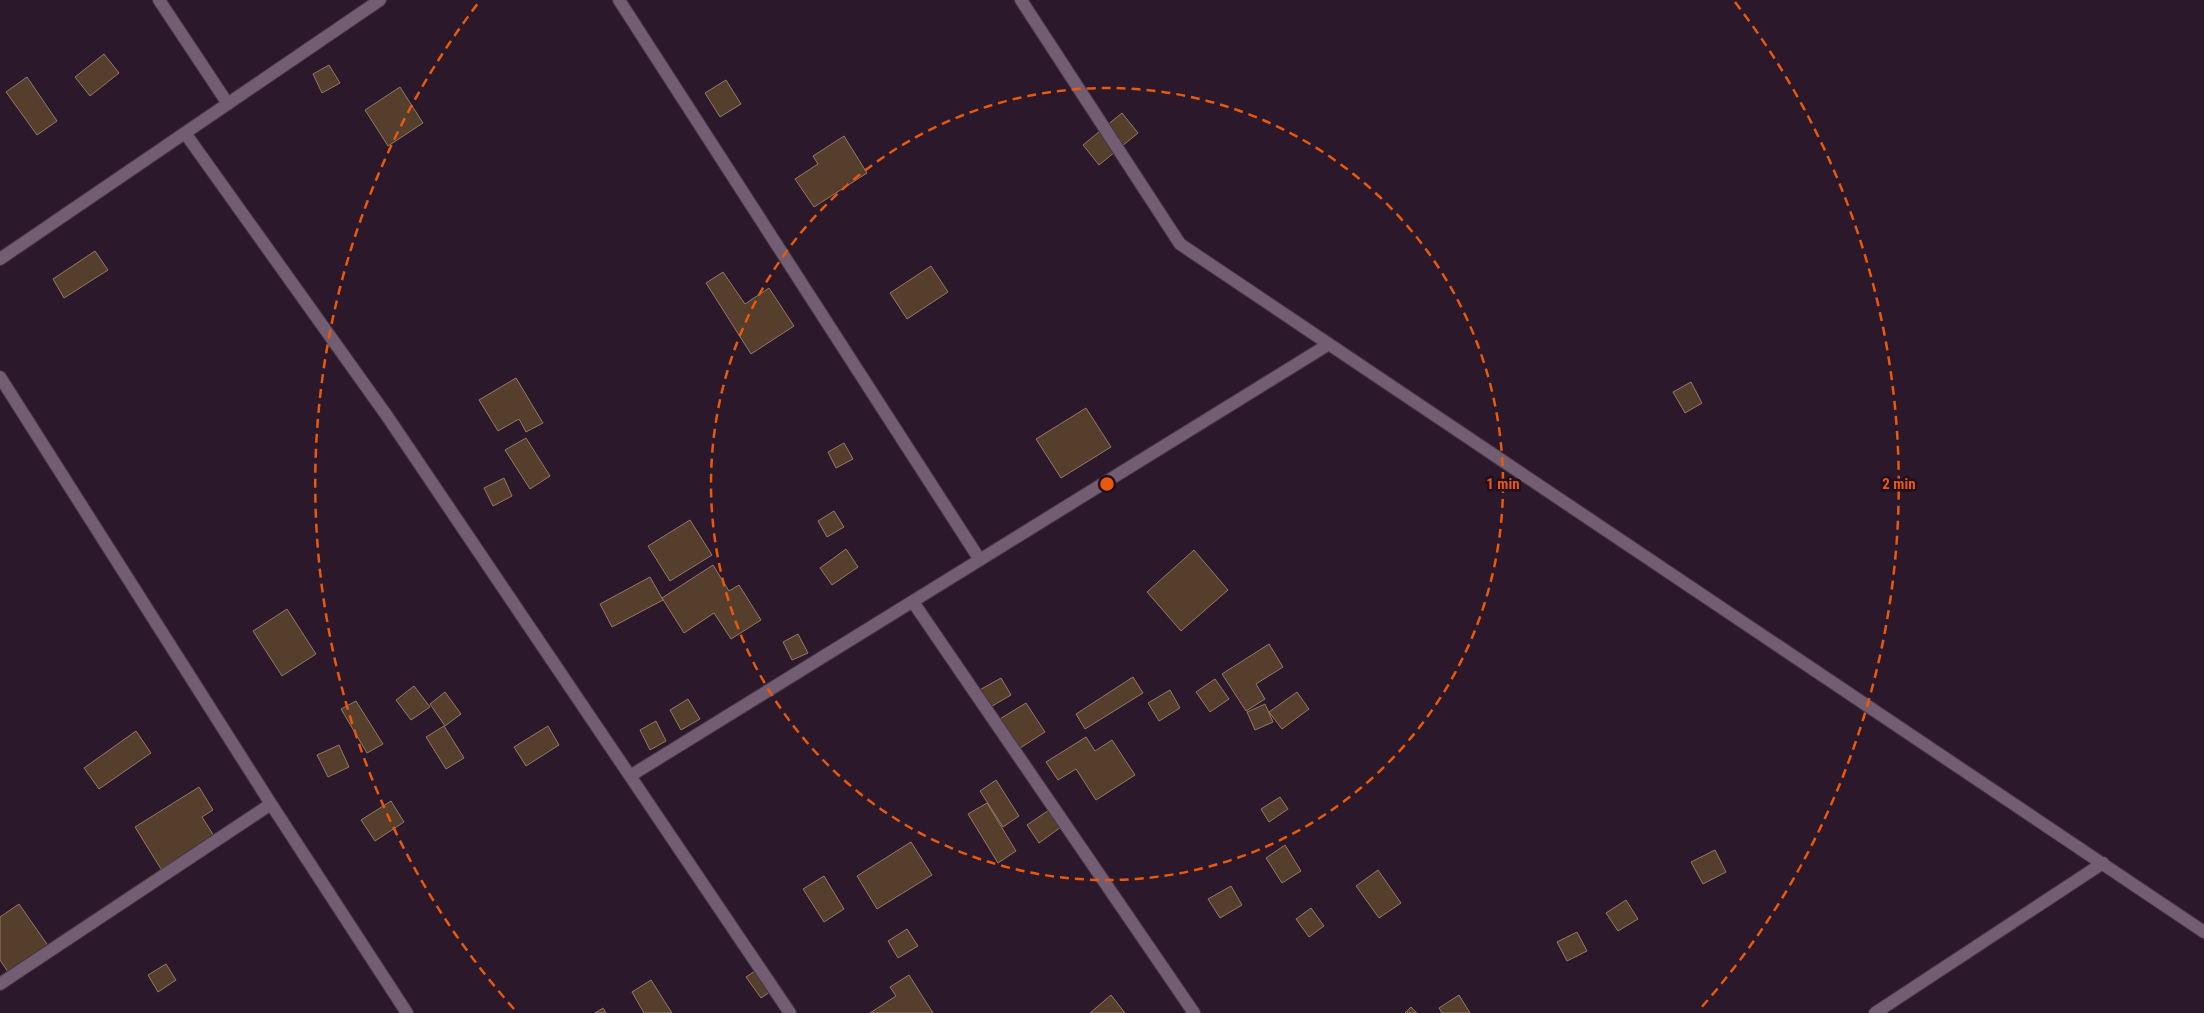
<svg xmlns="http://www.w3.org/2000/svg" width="2204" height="1013" viewBox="0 0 2204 1013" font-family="'Roboto Condensed',sans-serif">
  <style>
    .building { fill: #563e2d; stroke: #957966 }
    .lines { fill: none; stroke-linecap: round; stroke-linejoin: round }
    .minor-casing { stroke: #443544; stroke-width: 14 }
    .minor { stroke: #735d73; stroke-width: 12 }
    .ring { fill: none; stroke: #e8590c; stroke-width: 2.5; stroke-dasharray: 9 6 }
    .centre { fill: #e8590c; stroke: #210e21; stroke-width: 2.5 }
    .ring-label { font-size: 15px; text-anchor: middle; font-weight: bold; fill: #e8590c; stroke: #210e21; stroke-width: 5; stroke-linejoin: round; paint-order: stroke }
  </style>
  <rect width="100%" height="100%" fill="#2b182b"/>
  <path class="building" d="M104,54L119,73L90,96L75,77Z
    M329,65L340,83L322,93L313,74Z
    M27,77L57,121L37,135L6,92Z
    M726,80L741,104L720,117L705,93Z
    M400,87L423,123L388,146L365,110Z
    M1122,113L1138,133L1099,165L1083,145Z
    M844,136L867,173L814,207L795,179L818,164L813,156Z
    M95,251L108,270L64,298L53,279Z
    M931,266L948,292L907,319L890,293Z
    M723,272L745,304L769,288L794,326L751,354L706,283Z
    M516,378L543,423L526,432L519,419L498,431L479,400Z
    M1691,382L1702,403L1685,413L1673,392Z
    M1086,408L1111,447L1061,478L1036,439Z
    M526,438L550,476L530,489L505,450Z
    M844,443L853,459L836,468L828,452Z
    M504,478L512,496L493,506L484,488Z
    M834,511L844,527L827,537L818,521Z
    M690,520L712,555L670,581L648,546Z
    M846,549L858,567L832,585L820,568Z
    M1194,550L1228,590L1181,631L1147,592Z
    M713,565L729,591L739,585L761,620L731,639L714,613L684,633L662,598Z
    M650,577L663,600L612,627L600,604Z
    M287,609L316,654L282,676L253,631Z
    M798,634L808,653L792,660L783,642Z
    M1269,644L1283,667L1256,684L1265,699L1246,711L1222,674Z
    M1133,677L1143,693L1085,729L1076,714Z
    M1001,678L1011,695L987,709L976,692Z
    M1215,679L1229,699L1210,712L1196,692Z
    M414,686L430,707L411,720L396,700Z
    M1170,690L1180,708L1159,721L1148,703Z
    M445,692L461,714L445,726L430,704Z
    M1297,692L1309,709L1282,729L1269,712Z
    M688,699L700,719L681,730L670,710Z
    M356,701L383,744L367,753L341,709Z
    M1026,703L1045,732L1017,750L998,720Z
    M1265,704L1273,722L1255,730L1247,712Z
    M656,721L666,741L650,750L640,730Z
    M444,726L464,758L446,769L426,737Z
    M548,726L559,745L526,766L514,747Z
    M136,731L151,753L99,789L84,768Z
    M1086,737L1095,751L1112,740L1135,775L1096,800L1076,769L1058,780L1046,762Z
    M339,745L349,767L328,777L317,755Z
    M996,780L1019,816L1003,827L980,791Z
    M199,787L213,810L202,817L214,836L161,869L135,827Z
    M1280,797L1288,809L1269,822L1261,809Z
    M391,801L404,822L375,841L361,820Z
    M987,803L1016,851L998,863L968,814Z
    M1049,810L1061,827L1039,843L1027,825Z
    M911,842L932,875L877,909L857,876Z
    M1285,845L1301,871L1282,883L1266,858Z
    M1715,850L1726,872L1703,884L1691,862Z
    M1378,870L1401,903L1379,918L1356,886Z
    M824,876L844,909L824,922L803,889Z
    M1231,886L1242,905L1220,918L1208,899Z
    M1626,900L1638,919L1618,931L1606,913Z
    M19,904L49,947L10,975L0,960V917Z
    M1311,908L1324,926L1309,937L1296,919Z
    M907,929L918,946L898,958L888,941Z
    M1577,932L1587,951L1567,961L1557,942Z
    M166,964L176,980L158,992L148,975Z
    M761,967L776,988L761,998L746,977Z
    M909,975L933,1013H870L896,996L890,987Z
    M651,980L672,1013H644L632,992Z
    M1111,995L1125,1013H1090Z
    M1459,995L1470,1013H1442L1439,1008Z
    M1411,1007L1417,1013H1405Z
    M603,1008L606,1013H595Z"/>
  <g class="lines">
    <defs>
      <path id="minor" d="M159,0L228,104
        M619,0L980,560
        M1021,0L1180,244L2204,932
        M185,133L387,416L790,1013
        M0,259L380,0
        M0,377L271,804L407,1013
        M913,602L1194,1013
        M630,776L1329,344
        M0,984L271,804
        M1875,1013L2103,863"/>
    </defs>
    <use href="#minor" class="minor-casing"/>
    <use href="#minor" class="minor"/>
  </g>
  <g class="ring">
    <circle cx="1107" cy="484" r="396"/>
    <path d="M514 1009A792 792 0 0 1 479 2M1735 2A792 792 0 0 1 1700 1009"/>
  </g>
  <circle cx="1107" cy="484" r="8" class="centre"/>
  <g class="ring-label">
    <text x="1503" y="489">1 min</text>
    <text x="1899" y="489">2 min</text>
  </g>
</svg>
